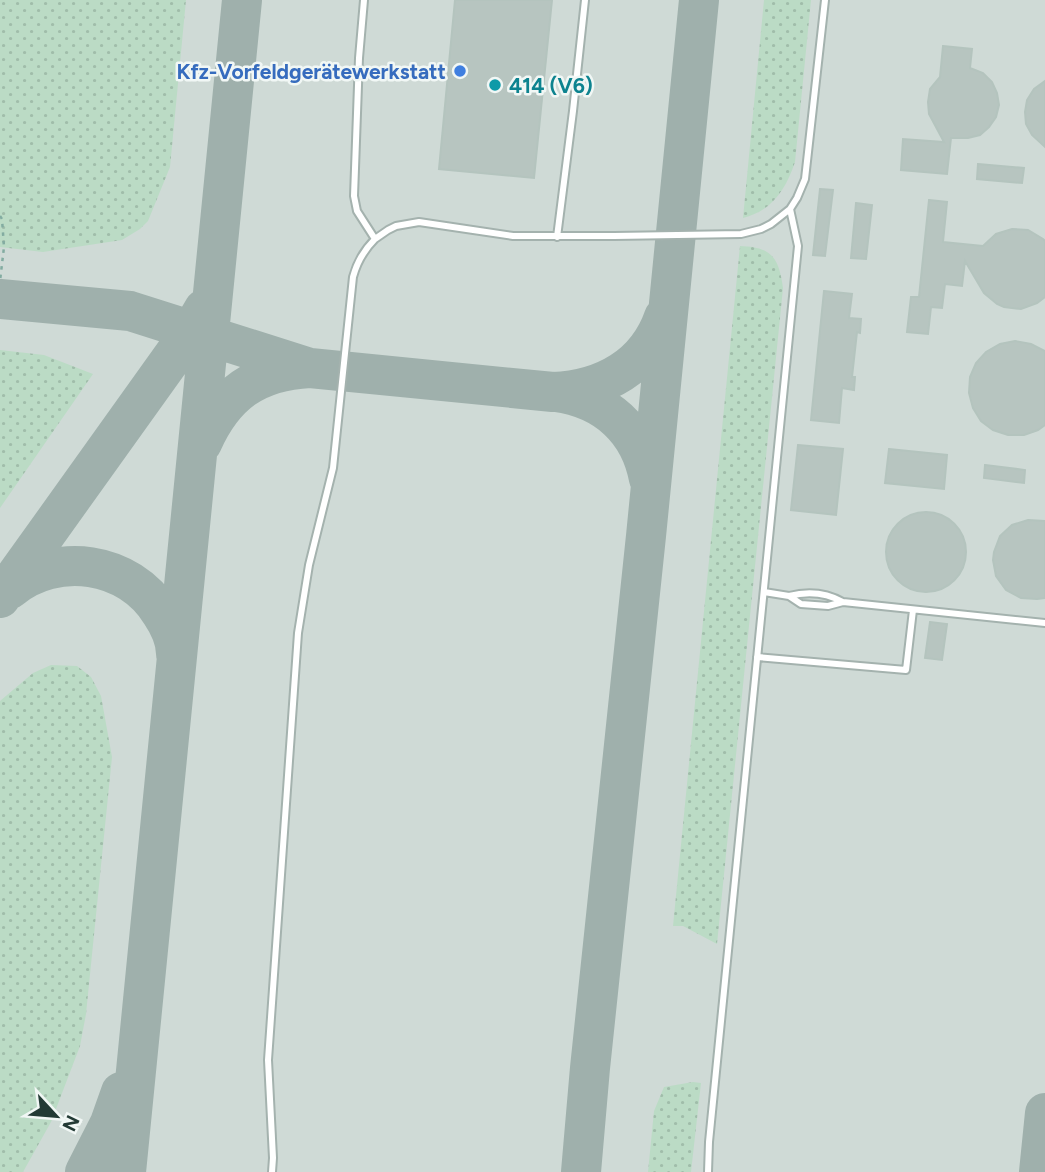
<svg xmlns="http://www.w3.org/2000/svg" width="1045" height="1172" viewBox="0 0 1045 1172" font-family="Figtree,sans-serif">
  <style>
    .built { fill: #cfdad6 }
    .grass { fill: url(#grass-dots) }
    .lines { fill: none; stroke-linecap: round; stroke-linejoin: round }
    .taxiway { stroke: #9fb0ac; stroke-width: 40 }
    .building { fill: #b7c5c0; stroke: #b4c4be; stroke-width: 2 }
    .service-casing { stroke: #a4b2ae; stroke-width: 10 }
    .path { stroke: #83aca1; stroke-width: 2.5; stroke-dasharray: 3.5 5; stroke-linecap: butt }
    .service { stroke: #fff; stroke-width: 6 }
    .shop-dot { fill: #3f7fe0; stroke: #f1f7f5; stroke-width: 2.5 }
    .culture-dot { fill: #0f9aa8; stroke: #f1f7f5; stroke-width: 2.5 }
    .labels { text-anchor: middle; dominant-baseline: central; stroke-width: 5; stroke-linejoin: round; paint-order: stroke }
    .shop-label { font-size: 21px; font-weight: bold; fill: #366cbe; stroke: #f1f7f5; text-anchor: end }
    .culture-label { font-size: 21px; font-weight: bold; fill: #0d838f; stroke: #f1f7f5; text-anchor: start }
  </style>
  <defs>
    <pattern id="grass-dots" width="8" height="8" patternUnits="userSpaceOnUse" patternTransform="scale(1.75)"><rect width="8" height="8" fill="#bbdbc5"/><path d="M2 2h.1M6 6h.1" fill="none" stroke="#a0bdaa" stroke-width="1.8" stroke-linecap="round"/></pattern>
  </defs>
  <rect width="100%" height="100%" fill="#e1ebe7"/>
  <path class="built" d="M0,0H1045V1172H0Z"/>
  <path class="grass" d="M0,0H186L170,167L148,221L140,229L122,240L43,252L0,247Z
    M764,0H811L795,162C786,189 772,211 743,218Z
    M740,246C771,247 779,257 783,288L717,944L683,926H673Z
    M0,350L44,355L93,374L0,508Z
    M51,665L77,666L91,677L101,696L112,757L86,1014L80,1046L51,1122L23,1172H0V701L33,673Z
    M693,1082L701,1083L691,1172H648L654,1111L664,1087Z"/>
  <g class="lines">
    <path class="taxiway" d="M0,299L130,311L310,368L553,392C604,390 647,366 664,317
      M556,392C606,399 640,430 649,479
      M202,443C224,394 255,371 310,368
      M10,589C56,551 129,561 161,613C169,625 176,639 176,654
      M0,598L191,331L204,309
      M85,1172L110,1123L121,1092
      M126,1172L242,0
      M581,1172L590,1068L646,536L699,0
      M1039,1172L1045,1113"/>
  </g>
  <path class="building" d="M455,0H552L534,178L439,169Z
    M943,46L972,49L970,68L983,73L992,82L997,93L999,105L996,117L989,127L980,135L968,138H951L947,174L901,170L903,139L944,142L929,114L928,102L930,89L940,77Z
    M1045,81V147L1032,135L1026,124L1025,112L1027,100L1034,89Z
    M978,164L1024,168L1022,183L977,179Z
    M820,189L833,190L825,256L813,255Z
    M929,200L947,202L943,242L983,246L996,234L1012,229L1028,230L1043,239L1045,241V297L1037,303L1021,309L1004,307L997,304L984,293L965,261L962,286L945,284L942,308L931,307L928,334L907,332L911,297H919Z
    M856,203L872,205L866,259L851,258Z
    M824,291L852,294L849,318L861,319L860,333L857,332L852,377H855L854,390L842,388L839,423L811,420Z
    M1015,341L1031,344L1045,351V425L1038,430L1024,435H1008L993,430L981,421L973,408L969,393L970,377L976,363L986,352L1000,344Z
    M798,445L843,449L836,515L791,510Z
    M889,449L947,455L944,489L885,483Z
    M985,465L1025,470L1024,483L984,478Z
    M886 552a40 40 0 1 1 80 0a40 40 0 1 1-80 0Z
    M1028,520L1045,521V598L1037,599L1021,598L1006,590L996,576L993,560L994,552L1000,536L1012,525Z
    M930,622L947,624L942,660L925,658Z"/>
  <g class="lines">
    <defs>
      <path id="service" d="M557,237L573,111L585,0
        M375,239L388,230L396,226L419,222L513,236H614L741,234L761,229L771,224L790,209
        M764,592L789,596L801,604L828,606L843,602L1045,623
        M789,596C808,591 825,592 843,602
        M757,657L906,670L913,610
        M272,1172L273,1158L268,1060L298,633L309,565L333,468L353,277C357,262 364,250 375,239L357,211L354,196L359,58L364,0
        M708,1172L709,1142L798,246L790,209L797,198L805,179L825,0"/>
    </defs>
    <use href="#service" class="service-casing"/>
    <path class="path" d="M0,216L2,219L4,247L0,281"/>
    <use href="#service" class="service"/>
  </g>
  <circle class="shop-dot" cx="460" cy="71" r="7"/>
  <circle class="culture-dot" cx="495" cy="85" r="7"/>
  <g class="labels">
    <g class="shop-label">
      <text x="446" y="71">Kfz-Vorfeldgerätewerkstatt</text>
    </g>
    <g class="culture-label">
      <text x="509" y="85">414 (V6)</text>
    </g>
  </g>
  <g transform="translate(56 1116) rotate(116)" stroke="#f1f7f5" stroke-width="5" paint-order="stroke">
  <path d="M0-5L12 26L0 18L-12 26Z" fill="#233a35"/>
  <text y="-10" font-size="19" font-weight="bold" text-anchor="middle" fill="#233a35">N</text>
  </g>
</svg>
